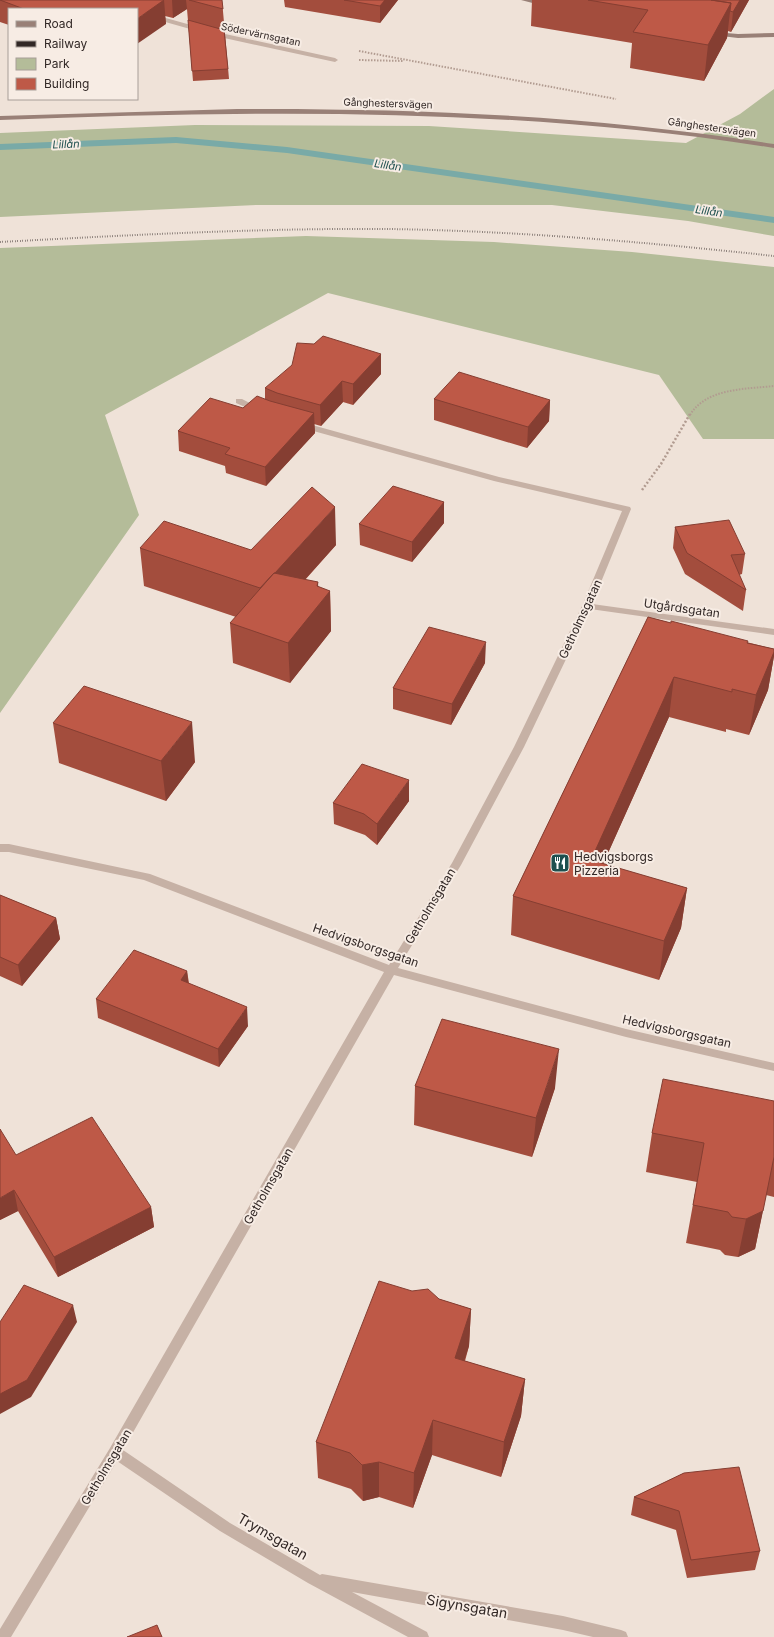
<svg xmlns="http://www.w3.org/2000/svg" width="774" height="1637" viewBox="0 0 774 1637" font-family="Inter,sans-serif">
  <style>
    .green { fill: #b4bc99 }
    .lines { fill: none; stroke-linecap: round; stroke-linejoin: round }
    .stream { fill: #79aaa7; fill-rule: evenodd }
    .path-far1 { stroke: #b19b90; stroke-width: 2; stroke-dasharray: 1.5 1.5; stroke-linecap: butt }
    .path { stroke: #b19b90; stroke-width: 2.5; stroke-dasharray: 2 2; stroke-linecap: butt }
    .street { fill: #c6b1a5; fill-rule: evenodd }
    .secondary { fill: #998077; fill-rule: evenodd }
    .rail { stroke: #322826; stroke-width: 2; stroke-dasharray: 0.5 2; stroke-linecap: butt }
    .wall { fill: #a34d3d }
    .shaded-wall { fill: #853e32 }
    .building { fill: #be5947; stroke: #853e32 }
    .labels { text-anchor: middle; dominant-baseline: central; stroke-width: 4; stroke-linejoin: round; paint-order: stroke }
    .far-street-label { font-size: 10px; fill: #322826; stroke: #f7ece4 }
    .far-water-label { font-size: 11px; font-style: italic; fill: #1e504f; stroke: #f7ece4 }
    .street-label { font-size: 12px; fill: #322826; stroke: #f7ece4 }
    .poi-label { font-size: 12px; fill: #322826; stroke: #f7ece4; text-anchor: start }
    .near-street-label { font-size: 14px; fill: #322826; stroke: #f7ece4 }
  </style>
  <rect width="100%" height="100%" fill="#efe2d8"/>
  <path class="green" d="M774,89V236L688,221L552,205H256L0,217V133L195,125L429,126L686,143L740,114Z
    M306,236L494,242L632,252L774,267V439H703L659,375L328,293L105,415L139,515L0,713V248Z"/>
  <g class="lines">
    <path class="stream" d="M176,137L287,147L774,217V223L287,153L176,143L0,150V144Z"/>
    <path class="path-far1" d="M359,51L616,99
      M359,60L404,61
      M690,415C706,388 746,389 774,386"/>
    <path class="path" d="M642,490L661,464L690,414"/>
    <path class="street" d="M137,10L216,32L335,58L338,60L335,62L215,36L137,14Z
      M236,399H242L263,410L262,412H256L236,403Z
      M299,423H305L499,477L630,507L631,509L592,604L774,629V635L590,609L524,747L461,865L398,968L626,1029L774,1063V1071L626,1037L394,975L123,1450L230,1523L320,1575L322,1574L563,1616L621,1630L626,1632L628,1637H593L563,1630L352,1592L427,1632L429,1637H408L308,1583L220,1531L117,1461L11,1637H0V1629L110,1448L384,972L144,880L9,852H0V844H9L150,874L389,965L452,863L514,747L582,606L622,511L494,481L299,427L298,425Z"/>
    <path class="secondary" d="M521,0H534L547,4L544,6Z
      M715,32L738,34L774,33V37L738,38L713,35V33Z
      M237,109C416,108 597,116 774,144V148C518,107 258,110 0,120V116Z"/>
    <path class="rail" d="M0,242C130,235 259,228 389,229C518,231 646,242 774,256"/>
  </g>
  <path class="wall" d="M0,0H222L229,79L193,81L187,9L173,18L165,16L166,24L137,9H9V25L0,22Z
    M284,0H398L380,23L285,7Z
    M532,0H749L731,32L728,31L727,38L704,81L630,68L632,43L531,26Z
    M381,354V374L353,405L343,402L321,426L314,424L315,433L266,486L226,473L225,466L179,451L178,431L243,408L265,399V388Z
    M434,399L550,400L549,421L527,448L434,420Z
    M444,502V523L412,562L360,545L359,524Z
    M675,527L745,554L742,574L739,575L746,590L743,611L685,574L673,548Z
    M336,545L305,580L318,582V587L330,591L331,631L290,683L233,663L230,623L236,617L144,586L140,548L251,550Z
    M648,617L774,649V656L768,690L749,735L726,729V732L669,717L603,864L687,888L681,928L659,980L511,935L513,896Z
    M485,663L451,725L393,709V688Z
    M53,723L195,762L166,801L59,763Z
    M409,801L377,845L365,835L334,824L333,803Z
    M0,895L56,918L60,939L22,986L0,976Z
    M187,971L189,983L248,1026L219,1067L98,1018L96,999Z
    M415,1086L555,1088L532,1157L414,1125Z
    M774,1101V1197L766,1195L755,1249L738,1257L725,1255L720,1250L686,1243L697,1182L646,1172L652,1133Z
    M16,1155L151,1207L154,1227L58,1277L18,1211L0,1220Z
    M439,1299L471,1309L469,1346L465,1361L525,1379L521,1416L501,1477L432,1455L413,1508L379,1497L363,1501L351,1489L318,1478L316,1442Z
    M684,1473L760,1551L755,1570L687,1578L676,1530L631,1515L634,1497Z"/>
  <path class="shaded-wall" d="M164,0L166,24L137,44V19Z
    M172,0H186L187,9L173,18Z
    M385,0H398L380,23V6Z
    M740,0H749L731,32L733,12Z
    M731,3L727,38L704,81L708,45Z
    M381,354V374L353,405V384Z
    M342,381L343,402L321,426L320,405Z
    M550,400L549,421L527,448L528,427Z
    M314,413L315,433L266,486L265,467Z
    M444,502V523L412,562V542Z
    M335,507L336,545L263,626L261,588Z
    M318,582L319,605L330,591L331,631L290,683L288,643Z
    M486,642L485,663L451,725L452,704Z
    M774,652V656L768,690L749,735L756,695Z
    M674,677L669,717L587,900L591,860Z
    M192,722L195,762L166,801L161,761Z
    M409,780V801L377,845V824Z
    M687,888L681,928L659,980L664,941Z
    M56,918L60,939L22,986L18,965Z
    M187,971L189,990L181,980Z
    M247,1007L248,1026L219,1067L218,1049Z
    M559,1049L555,1088L532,1157L536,1118Z
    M14,1190L18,1211L0,1220V1198Z
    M151,1207L154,1227L58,1277L54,1257Z
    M763,1211L755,1249L738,1257L746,1219Z
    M73,1305L77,1322L31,1397L0,1414V1394Z
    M471,1309L469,1346L453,1395L455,1358Z
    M525,1379L521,1416L501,1477L504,1442Z
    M433,1420L432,1455L413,1508L414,1473Z
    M379,1462V1497L363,1501L362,1465Z"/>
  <path class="building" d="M0,0H164L137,19V9H24Z
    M189,0H222L223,9Z
    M344,0H385L380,6Z
    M588,0H711L731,3L708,45L633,32L648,10Z
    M711,0H740L733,12L730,11L731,3Z
    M188,20L224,30L228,69L192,71Z
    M323,336L381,354L353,384L342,381L320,405L277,393L265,388L292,365L297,343L314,344Z
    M459,372L550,400L528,427L434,399Z
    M257,396L270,401L314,413L265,467L225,454L230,448L178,431L210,398L243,408Z
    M393,486L444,502L412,542L359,524Z
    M312,487L335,507L275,573H274L260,588L140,548L164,521L251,550Z
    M729,520L745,554L731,555L746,590L687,553L675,527Z
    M274,573L318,582L317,586L330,591L288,643L230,623Z
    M648,617L671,623V621L748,641L747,643L774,649V652L756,695L732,689V692L674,677L591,860L687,888L664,941L513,896Z
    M429,627L486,642L452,704L393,688Z
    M84,686L192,722L161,761L53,723Z
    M362,764L409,780L377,824L364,814L333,803Z
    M0,895L56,918L18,965L0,957Z
    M134,950L187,971L181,980L247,1007L218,1049L96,999Z
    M442,1019L559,1049L536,1118L415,1086Z
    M663,1079L774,1101V1157L763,1211L746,1219L732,1217L728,1212L693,1205L704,1143L652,1133Z
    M92,1117L151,1207L54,1257L14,1190L0,1198V1129L16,1155Z
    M379,1281L412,1291L428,1289L439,1299L471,1309L455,1358L525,1379L504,1442L433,1420L414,1473L379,1462L362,1465L350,1453L316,1442Z
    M24,1285L73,1305L27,1380L0,1394V1322Z
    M739,1467L760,1551L691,1560L679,1511L634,1497L684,1473Z
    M157,1625L162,1637H127Z"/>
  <defs>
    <symbol id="restaurant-square" viewBox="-11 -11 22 22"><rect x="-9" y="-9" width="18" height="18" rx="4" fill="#1e504f" stroke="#f7ece4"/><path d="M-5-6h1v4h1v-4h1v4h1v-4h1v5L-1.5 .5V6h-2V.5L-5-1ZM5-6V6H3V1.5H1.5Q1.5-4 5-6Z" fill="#fff"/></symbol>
  </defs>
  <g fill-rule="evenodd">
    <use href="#restaurant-square" x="549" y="852" width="22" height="22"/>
  </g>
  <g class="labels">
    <g class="far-street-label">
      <text transform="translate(261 34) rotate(12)">Södervärnsgatan</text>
      <text transform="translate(388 103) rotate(2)">Gånghestersvägen</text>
      <text transform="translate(712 127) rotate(8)">Gånghestersvägen</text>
    </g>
    <g class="far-water-label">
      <text transform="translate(66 144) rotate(-2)">Lillån</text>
      <text transform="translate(388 165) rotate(8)">Lillån</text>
      <text transform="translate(709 211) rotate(8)">Lillån</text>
    </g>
    <g class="street-label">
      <text transform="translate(682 608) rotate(8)">Utgårdsgatan</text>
      <text transform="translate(580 619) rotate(-65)">Getholmsgatan</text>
      <text transform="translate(430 906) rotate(-59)">Getholmsgatan</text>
      <text transform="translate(366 945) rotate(19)">Hedvigsborgsgatan</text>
      <text transform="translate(677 1031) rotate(13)">Hedvigsborgsgatan</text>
      <text transform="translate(268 1186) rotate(-60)">Getholmsgatan</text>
      <text transform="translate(106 1467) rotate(-59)">Getholmsgatan</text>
    </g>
    <g class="poi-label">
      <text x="574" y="856">Hedvigsborgs<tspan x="574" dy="14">Pizzeria</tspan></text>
    </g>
    <g class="near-street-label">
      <text transform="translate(273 1536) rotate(30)">Trymsgatan</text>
      <text transform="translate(467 1606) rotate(10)">Sigynsgatan</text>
    </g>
  </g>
  <rect x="8" y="8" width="130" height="92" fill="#f7ece4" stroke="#a89e98"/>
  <rect x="16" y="21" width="20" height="6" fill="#998077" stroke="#a89e98"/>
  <text x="44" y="28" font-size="12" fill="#322826">Road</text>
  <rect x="16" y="41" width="20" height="6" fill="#322826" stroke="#a89e98"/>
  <text x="44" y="48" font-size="12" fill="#322826">Railway</text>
  <rect x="16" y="58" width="20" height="12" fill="#b4bc99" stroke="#a89e98"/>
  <text x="44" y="68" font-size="12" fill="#322826">Park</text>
  <rect x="16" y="78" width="20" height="12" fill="#be5947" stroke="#a89e98"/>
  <text x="44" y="88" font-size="12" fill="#322826">Building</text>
</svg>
